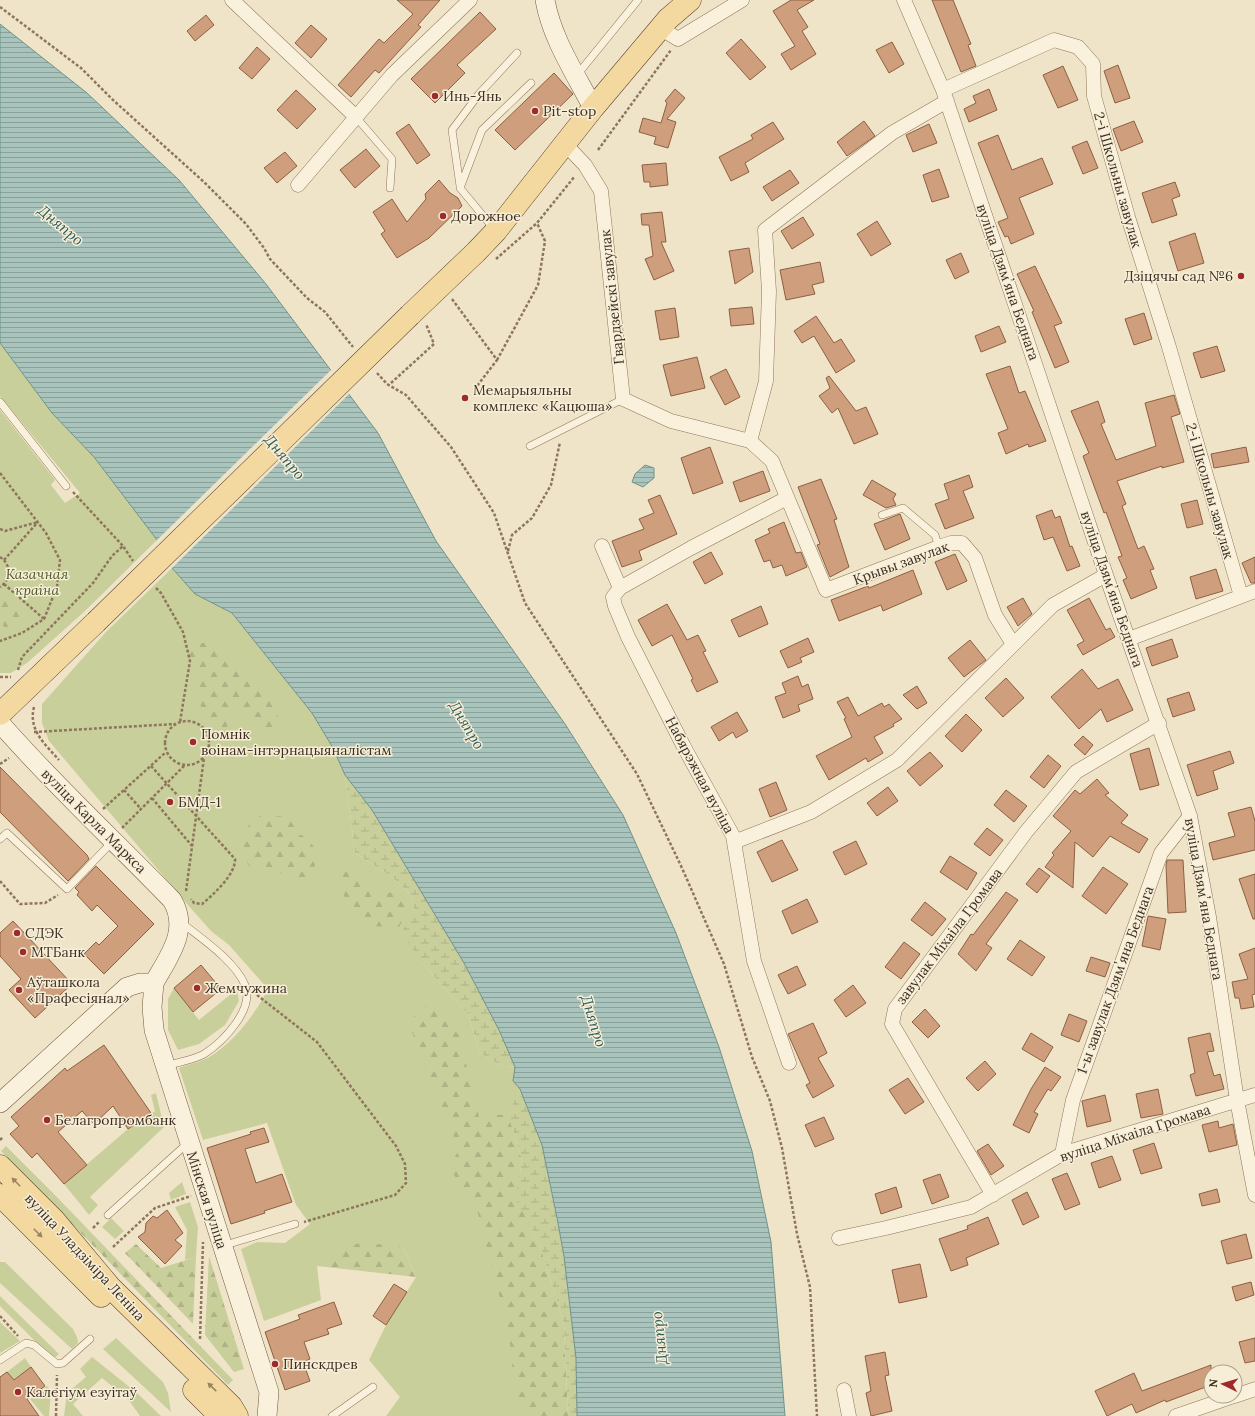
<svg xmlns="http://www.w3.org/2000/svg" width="1255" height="1416" viewBox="0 0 1255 1416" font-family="Lora,serif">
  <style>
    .green { fill: #c9cf9b }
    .forest { fill: url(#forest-firs) }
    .wetland { fill: url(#wetland-marsh) }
    .water { fill: url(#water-rules); stroke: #6f938a }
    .pier { fill: #f0e4c8 }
    .building { fill: #cf9f7d; stroke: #8d5f41 }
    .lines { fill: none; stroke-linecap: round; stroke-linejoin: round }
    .lane-casing { stroke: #8d765c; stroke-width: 8 }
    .street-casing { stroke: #8d765c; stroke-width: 15 }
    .secondary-casing { stroke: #6f573f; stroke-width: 20 }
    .primary-casing { stroke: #5b4430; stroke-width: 23 }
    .path { stroke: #8d765c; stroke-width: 2.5; stroke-dasharray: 3 2; stroke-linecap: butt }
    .lane { stroke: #faf1dc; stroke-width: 7 }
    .street { stroke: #faf1dc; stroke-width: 14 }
    .secondary { stroke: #faf1dc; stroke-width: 19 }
    .primary { stroke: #f3d9a0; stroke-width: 22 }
    .primary-bridge-casing { stroke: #5b4430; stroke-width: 23; stroke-linecap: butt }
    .primary-bridge { stroke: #f3d9a0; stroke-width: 22 }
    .oneway { fill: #988460 }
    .poi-dot { fill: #9e2a2b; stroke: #f7eed8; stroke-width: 1.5 }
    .labels { text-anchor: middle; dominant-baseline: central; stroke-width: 3; stroke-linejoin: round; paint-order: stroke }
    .poi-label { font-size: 14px; fill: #3d2e20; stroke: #f7eed8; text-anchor: start }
    .street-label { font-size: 14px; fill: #3d2e20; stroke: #f7eed8 }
    .park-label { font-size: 14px; font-style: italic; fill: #4d5a26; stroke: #f7eed8 }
    .water-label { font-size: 15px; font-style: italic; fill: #2f5d5a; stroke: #f7eed8 }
  </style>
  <defs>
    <pattern id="forest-firs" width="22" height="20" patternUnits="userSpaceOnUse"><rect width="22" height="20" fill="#c9cf9b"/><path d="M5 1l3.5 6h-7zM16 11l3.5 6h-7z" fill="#aeb285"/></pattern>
    <pattern id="wetland-marsh" width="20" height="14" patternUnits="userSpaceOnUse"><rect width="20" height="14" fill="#c9cf9b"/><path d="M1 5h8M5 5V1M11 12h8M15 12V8" fill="none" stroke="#aeb285"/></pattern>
    <pattern id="water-rules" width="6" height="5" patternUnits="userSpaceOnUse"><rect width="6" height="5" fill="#a9c4bc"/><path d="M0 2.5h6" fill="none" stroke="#8ba098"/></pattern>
  </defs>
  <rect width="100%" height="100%" fill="#f0e4c8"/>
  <path class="green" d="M0,343L52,413L94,457L157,540L85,611L27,663L11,673H0V410L55,480L51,485L65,503L80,493L0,396Z
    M172,568L195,594L232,613L312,713L333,748L345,775L355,853L391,876L409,893L415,911L422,963L468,1014L480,1053L500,1065L515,1067L513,1081L520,1089L509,1114L568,1416H386L400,1397L369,1360L386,1325L416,1277L403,1247L317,1266L321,1300L264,1321L241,1249L257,1242L285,1243L310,1224L296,1205L267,1123L203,1140L179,1068C189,1064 202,1062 211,1056C236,1040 255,1014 268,989L229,945L211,931L187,904L49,741L42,723V704L106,632Z
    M174,988L199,1020L237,989L239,1001L225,1025L199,1044L178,1050L168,1030V999Z
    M156,1093L164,1127L90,1197L98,1205L89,1215L64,1184L128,1129L155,1111L151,1095Z
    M6,1146L54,1194L48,1199L1,1151Z
    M182,1182L186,1194L171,1200L169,1193Z
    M190,1202L198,1227L196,1257L185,1260L187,1230L175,1207Z
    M111,1218L124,1231L115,1239L102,1227Z
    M0,1262H5L73,1329L77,1337L78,1343L72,1349L0,1283Z
    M0,1296L59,1354L53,1359L0,1306Z
    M0,1322L20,1341L0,1353Z
    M116,1338L163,1382L168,1393L171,1412L103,1349Z
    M92,1357L137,1393L161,1416H140L128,1399L102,1378L73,1404L83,1416H64L67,1393L86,1377L80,1369Z
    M25,1358L31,1367L14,1380L7,1372Z
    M47,1386L51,1391L49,1416H44L30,1399Z"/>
  <path class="forest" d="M6,597L29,620L4,628L0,611V599Z
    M193,643H205L222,649L239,663L272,701L278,716L276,726L268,731C256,726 248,721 242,709H235L229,713L227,729L219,733L207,727L202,718L198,680L188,651Z
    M262,815C279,816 291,814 297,833C320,843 320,861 308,881L286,877L277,870H262L249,866L240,848L250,822Z
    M344,869L357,872L372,895L400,891L411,906L399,927L363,926L341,891Z
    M428,1004L459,1035L479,1117L508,1114L522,1160L516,1199L540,1245L564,1325L568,1416H531L516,1406L509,1333L476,1206L449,1168L459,1149L408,1022Z
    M54,1194L233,1380L228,1385L48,1199Z
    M360,1242L403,1247L416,1277L317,1266Z
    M136,1244L161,1268L196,1257L193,1324L125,1253Z
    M209,1256L244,1369L234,1372L205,1335Z"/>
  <path class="wetland" d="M345,775L372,810L464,963L499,1030L515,1067L500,1065L480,1053L468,1014L422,963L401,933L415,911L409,893L391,876L355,853Z
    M520,1089L542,1145L564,1256L576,1358L577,1416H568L564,1325L540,1245L516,1199L522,1160L508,1114Z"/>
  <path class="water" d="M0,24L87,93L179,180L266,284L378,433L436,541L565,724L623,815L676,933L719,1047L752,1151L771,1242L785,1416H577L576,1358L564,1256L557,1218L542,1145L520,1089L513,1081L515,1067L499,1030L464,963L372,810L345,775L333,748L312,713L232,613L195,594L172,568L157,540L94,457L52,413L0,343Z
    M645,465L654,468V478L643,487L632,482L635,474Z"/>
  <path class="pier" d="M332,369L350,393L171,569L156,541Z"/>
  <path class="building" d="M397,0H440L418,25L421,27L379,73L375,70L351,97L338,85L379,39L384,43L413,14Z
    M791,0H814L797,10L808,27L802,31L816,54L791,70L781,54L795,46L773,11Z
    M932,0H953L971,44L968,45L976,66L961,72Z
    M480,12L496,29L457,65L465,73L435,103L411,79Z
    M206,15L214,25L195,41L187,31Z
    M311,25L327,39L311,58L295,43Z
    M741,39L766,67L750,80L726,53Z
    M892,42L904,64L889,73L876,50Z
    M257,47L270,59L252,79L239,68Z
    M1118,65L1130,98L1115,103L1104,71Z
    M1063,66L1078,100L1058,108L1043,75Z
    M554,73L573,94L515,150L495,130Z
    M675,89L685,98L667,119L676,122L668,148L654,144L656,137L639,132L643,118L661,123L667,103L665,101Z
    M989,89L997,110L969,122L964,109L976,103L973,96Z
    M296,90L316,109L297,129L277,110Z
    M864,121L875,136L847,156L837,142Z
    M1134,121L1143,142L1121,151L1113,129Z
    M773,122L784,139L745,163L749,172L731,181L719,157L753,139L751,135Z
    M409,124L430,155L417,164L396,133Z
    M929,124L937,143L913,152L906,135Z
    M998,135L1012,170L1042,158L1053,184L1019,198L1034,234L1011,244L1008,236L1005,237L998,222L1008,218L978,143Z
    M1087,141L1098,168L1083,174L1072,147Z
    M366,149L380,166L355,188L340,170Z
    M285,152L297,166L277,183L264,168Z
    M666,163L668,185L650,187V182H644L642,165Z
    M939,169L949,197L932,202L923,175Z
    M790,170L799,183L772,201L763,187Z
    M439,180L450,193L458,198L462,206L429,238L397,258L381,234L385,231L373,212L392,199L407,222L426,199L425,194Z
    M1175,182L1180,196L1172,199L1177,215L1152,223L1142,193Z
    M662,212L666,242H661L674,271L654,280L645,259L653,256L649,225H642L641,214Z
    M803,217L814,235L792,249L781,231Z
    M877,221L891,244L871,256L857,234Z
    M1195,233L1204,263L1178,271L1169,242Z
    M749,248L753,272L735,284L729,251Z
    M961,253L969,272L955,279L946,260Z
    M820,262L824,282L812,285L815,294L786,300L780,270Z
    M1035,266L1062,323L1054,326L1069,362L1055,368L1032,312L1034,311L1017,274Z
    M752,307L754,324L731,326L729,309Z
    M675,308L679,337L660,340L655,311Z
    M1144,313L1152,339L1134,345L1125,319Z
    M816,316L834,343L841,339L855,361L836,373L814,336L802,343L794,331Z
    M999,326L1006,342L981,352L975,336Z
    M1217,346L1225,371L1201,378L1193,353Z
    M697,357L705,388L671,396L663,365Z
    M1010,366L1019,393L1025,391L1046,441L1029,447L1028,444L1006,454L998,433L1008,429L986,374Z
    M726,369L740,397L725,405L710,377Z
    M829,376L856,411L866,407L878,434L854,444L838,408L832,413L819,396L830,388L826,378Z
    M1174,395L1180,414L1171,417L1184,462L1162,468V466L1117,481L1126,504L1122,506L1138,549L1144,546L1154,569L1150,570L1157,588L1131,599L1123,580L1127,578L1118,557L1122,556L1106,512L1104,513L1083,456L1089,453L1071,411L1098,401L1105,422L1101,424L1116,460L1156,446L1145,403Z
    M710,447L723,483L693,494L681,458Z
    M1246,447L1249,462L1214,468L1211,454Z
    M763,471L770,491L740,502L733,482Z
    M969,475L973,487L963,491L974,518L945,529L935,504L949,499L944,484Z
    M821,479L837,519L834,520L849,567L830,577L817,545L820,544L798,487Z
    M872,480L896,494L893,499L896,505L886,508L863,495Z
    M660,495L677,534L639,551L642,560L622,567L612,541L644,529L639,519L654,513L648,500Z
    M1197,500L1203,524L1187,528L1181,504Z
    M1052,510L1055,518L1060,516L1070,547L1072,546L1080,566L1067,571L1053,537L1044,540L1036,516Z
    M900,514L910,539L885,550L874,524Z
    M784,522L796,553L801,552L807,567L786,576L782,565L773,568L770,560L764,562L755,540L770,533L768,529Z
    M711,552L723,574L705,584L693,562Z
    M955,554L967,581L947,590L935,562Z
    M1255,557V583H1251L1242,563Z
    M1216,569L1223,591L1196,599L1190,577Z
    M913,570L922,594L883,611L881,605L839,621L831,600L868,586L869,588Z
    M1023,598L1032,614L1018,626L1007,607Z
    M1089,598L1106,630L1110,628L1115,637L1083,655L1077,645L1084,641L1067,610Z
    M667,604L687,640L698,635L706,651L703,652L718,682L697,692L691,680L693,679L672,635L652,646L638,620Z
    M761,606L768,624L739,637L731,620Z
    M808,638L814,652L800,658L802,662L788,668L780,651Z
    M1172,639L1178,657L1152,666L1146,648Z
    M970,640L986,660L964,677L948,658Z
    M1082,669L1098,689L1118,679L1133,710L1107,722L1101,709L1079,729L1051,697Z
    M798,676L802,687L808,684L813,699L798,705L800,711L783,718L775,697L786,693L782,683Z
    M1006,678L1024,698L1003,717L985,698Z
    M917,686L927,703L917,709L903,695Z
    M1189,692L1195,710L1173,717L1167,699Z
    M848,697L858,716L882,703L884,707L889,704L902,719L893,724L894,726L874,737L883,753L868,762L866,758L829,780L816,756L852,737L844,719L846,718L837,702Z
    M737,712L748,731L736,738L733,732L719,741L711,727Z
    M966,714L982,730L962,752L945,736Z
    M1083,736L1093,745L1085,755L1074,745Z
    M1149,748L1159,785L1140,790L1130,754Z
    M1230,751L1234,763L1213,771L1218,789L1197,796L1187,765Z
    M930,752L943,766L920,786L907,771Z
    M1048,755L1061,766L1044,788L1030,777Z
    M0,767L87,855L89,859L68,881L0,812Z
    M1097,779L1109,793L1105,795L1128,815L1121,823L1148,839L1139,853L1110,836L1093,857L1075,842L1073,888L1045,867L1054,855L1052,853L1071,831L1053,816L1075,790L1080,794Z
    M776,782L787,810L770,817L759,789Z
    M888,787L898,801L877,816L867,803Z
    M1006,790L1027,806L1014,822L994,805Z
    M1251,807L1255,821V850L1213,860L1209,843L1235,836L1228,813Z
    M987,828L1003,840L990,856L974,844Z
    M782,840L798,870L772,882L757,852Z
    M856,841L867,864L845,875L833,852Z
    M950,856L977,873L967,890L940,872Z
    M1167,860H1183L1186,912L1168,913L1166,865Z
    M96,866L154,924L104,974L84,954L96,942L99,945L118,926L97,905L92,911L77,895L79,892L75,888Z
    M1103,867L1128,884L1106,914L1082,896Z
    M1039,868L1050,876L1037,893L1026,884Z
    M1255,874V919H1253L1239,879Z
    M1006,892L1018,900L986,944L992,948L976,971L958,954L971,934L973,935Z
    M807,899L818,922L792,934L782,911Z
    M925,902L946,919L932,936L911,920Z
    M1148,916L1166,919L1160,950L1142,946Z
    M13,921L72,984L35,1018L9,990L21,979L0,956V933Z
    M1020,940L1045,957L1032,976L1007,959Z
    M904,942L920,954L901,979L885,967Z
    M1255,948V994L1252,995L1254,1007L1241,1009L1239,998H1235L1232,982L1248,979L1239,954Z
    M1091,957L1110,963L1105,977L1086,971Z
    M201,965L221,989L193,1012L174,988Z
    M797,966L806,985L788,994L778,975Z
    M853,985L866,1003L846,1017L834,1000Z
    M925,1009L940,1026L928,1038L912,1022Z
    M1069,1014L1087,1021L1079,1042L1061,1035Z
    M813,1023L827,1053L818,1058L834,1086L813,1098L806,1085L810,1083L788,1034Z
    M1031,1033L1053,1047L1044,1062L1022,1049Z
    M1210,1033L1214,1051L1207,1052L1214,1076L1220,1074L1224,1089L1196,1096L1190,1075L1195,1073L1188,1038Z
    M104,1045L151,1113L128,1129L113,1106L94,1124L82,1111L58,1132L87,1165L64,1184L37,1153L32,1158L10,1134L19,1126L11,1117L65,1068L67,1071Z
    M985,1061L996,1074L978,1091L966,1078Z
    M1045,1067L1061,1077L1051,1091L1048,1089L1034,1112L1038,1114L1029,1133L1013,1125L1031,1089Z
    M908,1078L924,1102L905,1114L889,1090Z
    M1158,1089L1163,1114L1141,1118L1136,1094Z
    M1105,1095L1111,1121L1087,1127L1082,1101Z
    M824,1117L834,1139L815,1147L805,1125Z
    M1218,1121L1219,1128L1233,1124L1237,1145L1209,1152L1202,1125Z
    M264,1128L269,1142L245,1149L256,1183L282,1174L292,1202L264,1211L265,1213L231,1224L207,1148L251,1134L250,1132Z
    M1154,1143L1162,1168L1141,1174L1133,1150Z
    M988,1144L1004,1166L991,1175L977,1151Z
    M1112,1156L1121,1180L1099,1188L1091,1163Z
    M1067,1173L1080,1204L1065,1210L1052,1179Z
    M940,1174L949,1197L932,1204L923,1180Z
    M896,1187L902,1207L881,1214L875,1194Z
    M1217,1189L1220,1202L1202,1206L1199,1194Z
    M1027,1192L1039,1217L1023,1225L1012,1200Z
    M167,1210L183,1233L175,1240L182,1246L165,1264L138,1237L145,1232L146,1223L153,1216L157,1218Z
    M988,1217L999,1244L966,1258L968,1265L951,1271L939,1239L968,1229L967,1226Z
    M1246,1234L1252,1258L1227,1264L1221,1241Z
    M920,1264L927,1297L899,1303L892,1270Z
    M1251,1282L1254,1295L1236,1301L1232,1287Z
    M394,1284L407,1292L386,1325L373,1316Z
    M334,1302L342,1324L327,1329L329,1334L304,1342L310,1359L303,1362L310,1381L285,1390L265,1332L300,1319L298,1315Z
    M1255,1338V1361L1245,1363L1239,1342Z
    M885,1352L889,1375L885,1376L892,1411L871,1416L866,1393L871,1391L865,1356Z
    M1211,1365V1385L1166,1402L1165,1400L1136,1413L1132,1404L1107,1416L1095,1391L1134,1373L1142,1391Z
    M31,1367L45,1386L27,1399L39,1416H0V1377L7,1372L14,1380Z"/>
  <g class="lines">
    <defs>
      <path id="lane" d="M577,75L638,0
        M355,116L392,159L390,188
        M460,186L452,130L479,94L517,53
        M494,229L460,188L482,130L531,83
        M0,402L66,486
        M530,446L623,399
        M882,515L903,508L935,535L939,547
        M0,839L7,833L67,889L113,841
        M166,1066C178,1062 194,1060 204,1054C223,1042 255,1009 245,985C235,961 202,939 182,923
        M108,1215L189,1142
        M222,1246L295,1224
        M0,1360L26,1343L34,1345L57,1364L63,1363L90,1339
        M332,1416L373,1387"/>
      <path id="street" d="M232,0L355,116
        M904,0L943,90L1106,575L1190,816L1209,917L1237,1100L1255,1195
        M660,28L678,39L742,0
        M943,90L1054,40L1078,47L1093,64L1094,96L1128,217L1169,347L1241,596
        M565,144L585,165L601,191L623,399L671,421L750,441L772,461L826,590L939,547L951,543H962L975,558L995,615L1013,644
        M298,185L392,75L470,0
        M750,441L766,381L769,291L765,230L892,133L947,101
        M787,498L691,548L620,588L613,597L615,606L628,637L684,747L733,836L754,961L789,1063
        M602,546L620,588
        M1129,639L1255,591
        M734,842L811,812L897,760L1053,605L1106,575
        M1062,1154L1073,1100L1161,853L1190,816
        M993,1195L892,1024L895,1009L1026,832L1076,772L1159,723
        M839,1238L886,1228L971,1207L1062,1154L1255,1095
        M844,1390L849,1416
        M1235,1396L1255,1389
        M1176,1416L1234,1396"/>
      <path id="secondary" d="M545,0C552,39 575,73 593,108
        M0,723C54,785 115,841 172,900C190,930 169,956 154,983H140L127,987L0,1103
        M154,983L152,1007L154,1030L269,1392L267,1416"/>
      <path id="primary" d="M410,315L476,252L496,231L593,108L668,19L690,0
        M0,714L96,622
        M0,1166L54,1220L110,1287L231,1406L237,1416
        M0,1195L101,1296
        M194,1390L220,1416"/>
    </defs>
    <use href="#lane" class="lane-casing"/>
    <use href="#street" class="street-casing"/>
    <use href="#secondary" class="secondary-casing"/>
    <use href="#primary" class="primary-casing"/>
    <path class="path" d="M0,7L81,68L113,100L204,182L246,224L264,248L270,259L307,298L325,312L353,347
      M598,150L671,50
      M496,259L537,223L575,176
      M452,299L497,360L477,386
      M497,360L538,285L545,241L537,223
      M377,373L387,384L406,395L451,447L494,513L525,603L637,774L682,868L724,964L752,1057L770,1101L782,1148L797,1234L810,1287L817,1416
      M391,383L434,344L426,324
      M0,473L46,533L60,560L57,587L44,619L22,633L0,641
      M73,492L123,546
      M0,529L5,531L38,522
      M508,551L512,535L532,518L551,485L560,442
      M0,557C11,564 12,579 0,587
      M4,560L38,522
      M4,584L44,619
      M156,588L161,593L183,632L190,661L180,722
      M18,670L22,657L93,583L112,556L123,546L133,561
      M0,677H11
      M34,707C28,730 45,744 59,760
      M165 743a22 22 0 1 1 44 0a22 22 0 1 1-44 0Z
      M34,732L175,724
      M0,764L9,758
      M151,766L235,859C236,874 213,895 202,904L194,903L191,899
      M124,790L141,809
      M152,798L192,846
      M103,809L166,752
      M122,828L184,766
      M0,881L20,904L45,903L58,895
      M186,891L204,758
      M257,995L317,1042L396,1146L405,1164L406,1183L395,1195L304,1222
      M0,1140L3,1137
      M93,1228L100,1221
      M113,1247L155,1208L191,1196
      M0,1316L18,1336
      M200,1339L203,1242
      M56,1416L57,1375"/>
    <use href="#lane" class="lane"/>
    <use href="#street" class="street"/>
    <use href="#secondary" class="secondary"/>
    <use href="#primary" class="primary"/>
    <defs>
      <path id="primary-bridge" d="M96,622L410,315"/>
    </defs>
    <use href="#primary-bridge" class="primary-bridge-casing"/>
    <use href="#primary-bridge" class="primary-bridge"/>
  </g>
  <defs><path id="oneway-solid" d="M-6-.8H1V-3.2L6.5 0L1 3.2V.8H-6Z"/></defs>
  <g class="oneway">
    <use href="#oneway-solid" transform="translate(16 1182) rotate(-135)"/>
    <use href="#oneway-solid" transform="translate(38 1233) rotate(45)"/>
    <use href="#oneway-solid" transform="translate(212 1387) rotate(-136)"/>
  </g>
  <g class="poi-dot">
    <circle cx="435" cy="96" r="4"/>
    <circle cx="535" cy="111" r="4"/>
    <circle cx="443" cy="216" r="4"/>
    <circle cx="1241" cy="276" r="4"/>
    <circle cx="465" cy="398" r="4"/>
    <circle cx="193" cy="742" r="4"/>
    <circle cx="170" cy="802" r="4"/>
    <circle cx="17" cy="933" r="4"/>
    <circle cx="23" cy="952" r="4"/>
    <circle cx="197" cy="988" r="4"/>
    <circle cx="19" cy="990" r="4"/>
    <circle cx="47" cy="1120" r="4"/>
    <circle cx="275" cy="1364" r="4"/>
    <circle cx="18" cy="1392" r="4"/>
  </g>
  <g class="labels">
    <g class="poi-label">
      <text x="443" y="96">Инь-Янь</text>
      <text x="543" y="111">Pit-stop</text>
      <text x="451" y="216">Дорожное</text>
      <text x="1233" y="276" text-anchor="end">Дзіцячы сад №6</text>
      <text x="473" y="390">Мемарыяльны<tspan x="473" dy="16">комплекс «Кацюша»</tspan></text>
      <text x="201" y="734">Помнік<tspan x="201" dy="16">воінам-інтэрнацыяналістам</tspan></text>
      <text x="178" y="802">БМД-1</text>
      <text x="25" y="933">СДЭК</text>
      <text x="31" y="952">МТБанк</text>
      <text x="27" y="982">Аўташкола<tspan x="27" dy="16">«Прафесіянал»</tspan></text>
      <text x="205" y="988">Жемчужина</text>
      <text x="55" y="1120">Белагропромбанк</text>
      <text x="283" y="1364">Пинскдрев</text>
      <text x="26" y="1392">Калегіум езуітаў</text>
    </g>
    <g class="street-label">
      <text transform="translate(1118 180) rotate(74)">2-і Школьны завулак</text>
      <text transform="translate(1008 282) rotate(71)">вуліца Дзямʼяна Беднага</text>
      <text transform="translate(612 297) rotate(-96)">Гвардзейскі завулак</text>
      <text transform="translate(1210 491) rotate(74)">2-і Школьны завулак</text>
      <text transform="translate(901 563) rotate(-20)">Крывы завулак</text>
      <text transform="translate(1112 589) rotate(71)">вуліца Дзямʼяна Беднага</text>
      <text transform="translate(700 775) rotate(62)">Набярэжная вуліца</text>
      <text transform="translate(94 821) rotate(45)">вуліца Карла Маркса</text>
      <text transform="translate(1204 899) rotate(80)">вуліца Дзямʼяна Беднага</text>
      <text transform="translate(949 936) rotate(-53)">завулак Міхаіла Громава</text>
      <text transform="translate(1115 980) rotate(-70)">1-ы завулак Дзямʼяна Беднага</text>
      <text transform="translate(1135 1133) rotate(-18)">вуліца Міхаіла Громава</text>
      <text transform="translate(207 1200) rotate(72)">Мінская вуліца</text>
      <text transform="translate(85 1257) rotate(47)">вуліца Уладзіміра Леніна</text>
    </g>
    <g class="park-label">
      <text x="37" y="574">Казачная<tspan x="37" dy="16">краіна</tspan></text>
    </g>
    <g class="water-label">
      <text transform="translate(61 225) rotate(40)">Дняпро</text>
      <text transform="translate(285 457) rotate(50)">Дняпро</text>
      <text transform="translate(467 725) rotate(59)">Дняпро</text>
      <text transform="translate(594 1021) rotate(73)">Дняпро</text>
      <text transform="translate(659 1338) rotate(-96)">Дняпро</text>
    </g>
  </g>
  <g transform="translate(1223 1384) rotate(275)"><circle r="19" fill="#f7eed8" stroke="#ada18e"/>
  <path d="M0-3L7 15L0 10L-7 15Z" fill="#9e2a2b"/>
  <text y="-6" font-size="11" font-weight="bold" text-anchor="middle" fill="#3d2e20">N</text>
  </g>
</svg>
